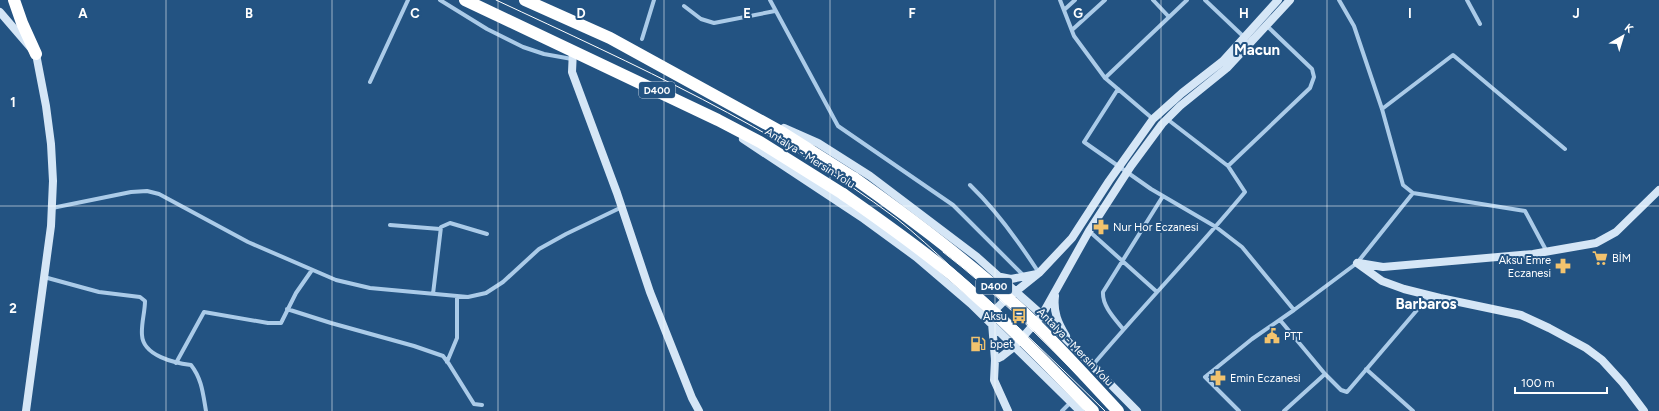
<svg xmlns="http://www.w3.org/2000/svg" width="1659" height="411" viewBox="0 0 1659 411" font-family="Figtree,sans-serif">
  <style>
    .lines { fill: none; stroke-linecap: round; stroke-linejoin: round }
    .street { stroke: #abcbe8; stroke-width: 4 }
    .secondary { stroke: #d5e6f6; stroke-width: 8 }
    .highway { stroke: #fff; stroke-width: 12 }
    .tram { stroke: #fff; stroke-width: 1 }
    .highway-bridge { stroke: #fff; stroke-width: 12 }
    .grid { fill: none; stroke: #fff; stroke-width: 1; stroke-opacity: 0.55 }
    .labels { text-anchor: middle; dominant-baseline: central; stroke-width: 4; stroke-linejoin: round; paint-order: stroke }
    .shield { fill: #235382; stroke: #bdcbda; stroke-width: 1 }
    .shield-label { font-size: 10px; font-weight: bold; fill: #fff }
    .street-label { font-size: 11px; fill: #fff; stroke: #235382 }
    .poi-label { font-size: 11px; fill: #fff; stroke: #235382; text-anchor: start }
    .district-label { font-size: 15px; font-weight: bold; fill: #fff; stroke: #235382 }
    .grid-label { font-size: 13px; text-anchor: middle; font-weight: bold; fill: #fff; stroke: #235382; stroke-width: 4; stroke-linejoin: round; paint-order: stroke }
  </style>
  <rect width="100%" height="100%" fill="#235382"/>
  <g class="lines">
    <path class="street" d="M440,0L487,29L523,47L544,54L572,59
      M770,0L838,126L953,205L1025,277
      M1060,0L1074,36L1105,78L1153,119
      M1153,0L1169,17
      M1205,0L1244,37
      M1339,0L1354,26L1382,109L1403,185L1413,193
      M1467,0L1480,24
      M684,6L701,19L714,23L775,11
      M1064,10L1075,0
      M1072,30L1105,0
      M642,39L654,0
      M1105,78L1187,0
      M370,82L408,0
      M1118,89L1084,142L1151,189L1216,227L1242,247L1294,310
      M1382,109L1453,55L1565,149
      M1228,166L1310,88L1314,77L1312,69L1267,26
      M970,185C997,211 1019,242 1039,273
      M52,208L131,192L147,191L159,194L248,242L336,280L370,288L468,297L486,293L503,282L539,249L566,234L622,207
      M390,225L440,229
      M1089,231L1157,292
      M44,277L99,292L140,297L145,301C145,312 141,324 142,335C143,356 175,363 191,365C202,379 203,394 206,411
      M433,294L441,227L450,223L487,234
      M287,309L331,323L414,346L443,356L449,364L474,404L482,405
      M1280,320L1325,374L1284,411
      M1123,329C1115,319 1102,306 1103,292L1163,196
      M447,362L457,338V296
      M176,363L204,312L268,323H281L296,293L312,270
      M1092,366C1142,307 1196,251 1245,192L1228,166L1167,119
      M1366,369L1413,411
      M1325,374L1341,390L1347,392L1429,296
      M1062,411L1071,402
      M1239,411L1205,377L1252,339L1294,310L1357,263L1413,193L1525,211L1547,252"/>
    <path class="secondary" d="M0,12L36,54L46,106L51,144L53,181L51,226L26,411
      M573,50L572,72L617,193L650,292L692,398L699,411
      M784,128L818,143L870,176L977,257L1042,315L1137,411
      M743,139L864,219L916,257L971,304L1080,411
      M1357,263L1382,281L1404,289L1440,298L1521,315L1549,328L1586,348L1602,360L1623,383L1644,411
      M1359,263L1383,267L1533,254L1596,243L1616,232L1659,190
      M1001,277L1011,279L1037,274
      M1055,296C1053,312 1058,323 1066,336
      M995,360L1001,357L1015,346L1042,315L1089,231L1131,166L1162,124L1180,106L1227,68L1290,0
      M1008,411L994,380L995,360L992,323L996,309L1004,301L1039,273L1072,238L1109,181L1153,119L1182,93L1223,61L1278,0"/>
    <path class="highway" d="M14,0L22,23L36,54
      M465,0L718,120L760,142L843,194
      M525,0L610,38L783,133L854,178"/>
    <path class="tram" d="M496,0C635,65 774,127 897,219C916,234 933,250 950,266C1004,312 1054,361 1105,411
      M943,252C995,292 1041,338 1087,385"/>
    <path class="highway-bridge" d="M854,178C912,219 969,262 1021,310C1055,342 1086,377 1118,411
      M843,194C880,220 916,245 951,274C1001,317 1047,364 1093,411"/>
  </g>
  <path class="grid" d="M166,0V411M332,0V411M498,0V411M664,0V411M830,0V411M995,0V411M1161,0V411M1327,0V411M1493,0V411M0,206H1659"/>
  <defs>
    <symbol id="pharmacy-bare" viewBox="-9 -9 18 18"><path d="M-2-6h4v4h4v4h-4v4h-4v-4h-4v-4h4Z" fill="#f2c36e" stroke="#235382" stroke-width="2.5" paint-order="stroke"/></symbol>
    <symbol id="supermarket-bare" viewBox="-9 -9 18 18"><path d="M-6-5.5h2.5l.6 2H6L4.5 2H-2.5L-4.4-4H-6ZM-1.5 3.2a1.3 1.3 0 1 0 .1 0ZM3 3.2a1.3 1.3 0 1 0 .1 0Z" fill="#f2c36e" stroke="#235382" stroke-width="2.5" paint-order="stroke"/></symbol>
    <symbol id="bus-bare" viewBox="-9 -9 18 18"><path d="M-5-6H5V4H4V6H2V4H-2V6H-4V4H-5ZM-3.5-4V0h7V-4ZM-3.5 1.2v1.5H-2V1.2ZM2 1.2v1.5H3.5V1.2Z" fill="#f2c36e" stroke="#235382" stroke-width="2.5" paint-order="stroke"/></symbol>
    <symbol id="civic-bare" viewBox="-9 -9 18 18"><path d="M-.6-6.5H3V-4.5H.6V-3L4-1V1h2V6H-6V1h2V-1L-.6-3ZM-1.2 2.5V6h2.4V2.5Z" fill="#f2c36e" stroke="#235382" stroke-width="2.5" paint-order="stroke"/></symbol>
    <symbol id="fuel-bare" viewBox="-9 -9 18 18"><path d="M-5.5-6h7V0h2V4h1.3V-2.5L3-4.5l.8-.8L6-3V5H2.5V1h-1V6h-7ZM-4.2-4.7v3.2H.2V-4.7Z" fill="#f2c36e" stroke="#235382" stroke-width="2.5" paint-order="stroke"/></symbol>
  </defs>
  <g fill-rule="evenodd">
    <use href="#pharmacy-bare" x="1090" y="216" width="22" height="22"/>
    <use href="#supermarket-bare" x="1589" y="247" width="22" height="22"/>
    <use href="#pharmacy-bare" x="1552" y="255" width="22" height="22"/>
    <use href="#bus-bare" x="1008" y="305" width="22" height="22"/>
    <use href="#civic-bare" x="1261" y="325" width="22" height="22"/>
    <use href="#fuel-bare" x="967" y="333" width="22" height="22"/>
    <use href="#pharmacy-bare" x="1207" y="367" width="22" height="22"/>
  </g>
  <g class="labels">
    <g class="shield">
      <rect x="639" y="82" width="36" height="16" rx="3"/>
      <rect x="976" y="278" width="36" height="16" rx="3"/>
    </g>
    <g class="shield-label">
      <text x="657" y="90">D400</text>
      <text x="994" y="286">D400</text>
    </g>
    <g class="street-label">
      <text transform="translate(810 158) rotate(32)">Antalya - Mersin Yolu</text>
      <text transform="translate(1075 347) rotate(46)">Antalya - Mersin Yolu</text>
    </g>
    <g class="poi-label">
      <text x="1113" y="227">Nur Hor Eczanesi</text>
      <text x="1612" y="258">BİM</text>
      <text x="1551" y="260" text-anchor="end">Aksu Emre<tspan x="1551" dy="13">Eczanesi</tspan></text>
      <text x="1007" y="316" text-anchor="end">Aksu</text>
      <text x="1284" y="336">PTT</text>
      <text x="990" y="344">bpet</text>
      <text x="1230" y="378">Emin Eczanesi</text>
    </g>
    <g class="district-label">
      <text x="1257" y="50">Macun</text>
      <text x="1426" y="304">Barbaros</text>
    </g>
  </g>
  <g class="grid-label">
    <text x="83" y="18">A</text>
    <text x="249" y="18">B</text>
    <text x="415" y="18">C</text>
    <text x="581" y="18">D</text>
    <text x="747" y="18">E</text>
    <text x="912" y="18">F</text>
    <text x="1078" y="18">G</text>
    <text x="1244" y="18">H</text>
    <text x="1410" y="18">I</text>
    <text x="1576" y="18">J</text>
    <text x="13" y="107">1</text>
    <text x="13" y="313">2</text>
  </g>
  <g transform="translate(1623 36) rotate(38)" stroke="#235382" stroke-width="3" paint-order="stroke">
  <path d="M0-3L7 15L0 10L-7 15Z" fill="#ffffff"/>
  <text y="-6" font-size="11" font-weight="bold" text-anchor="middle" fill="#ffffff">K</text>
  </g>
  <path d="M1515 387v6h92v-6" fill="none" stroke="#ffffff" stroke-width="2"/>
  <text x="1521" y="387" font-size="12" fill="#ffffff" stroke="#235382" stroke-width="3" paint-order="stroke">100 m</text>
</svg>
